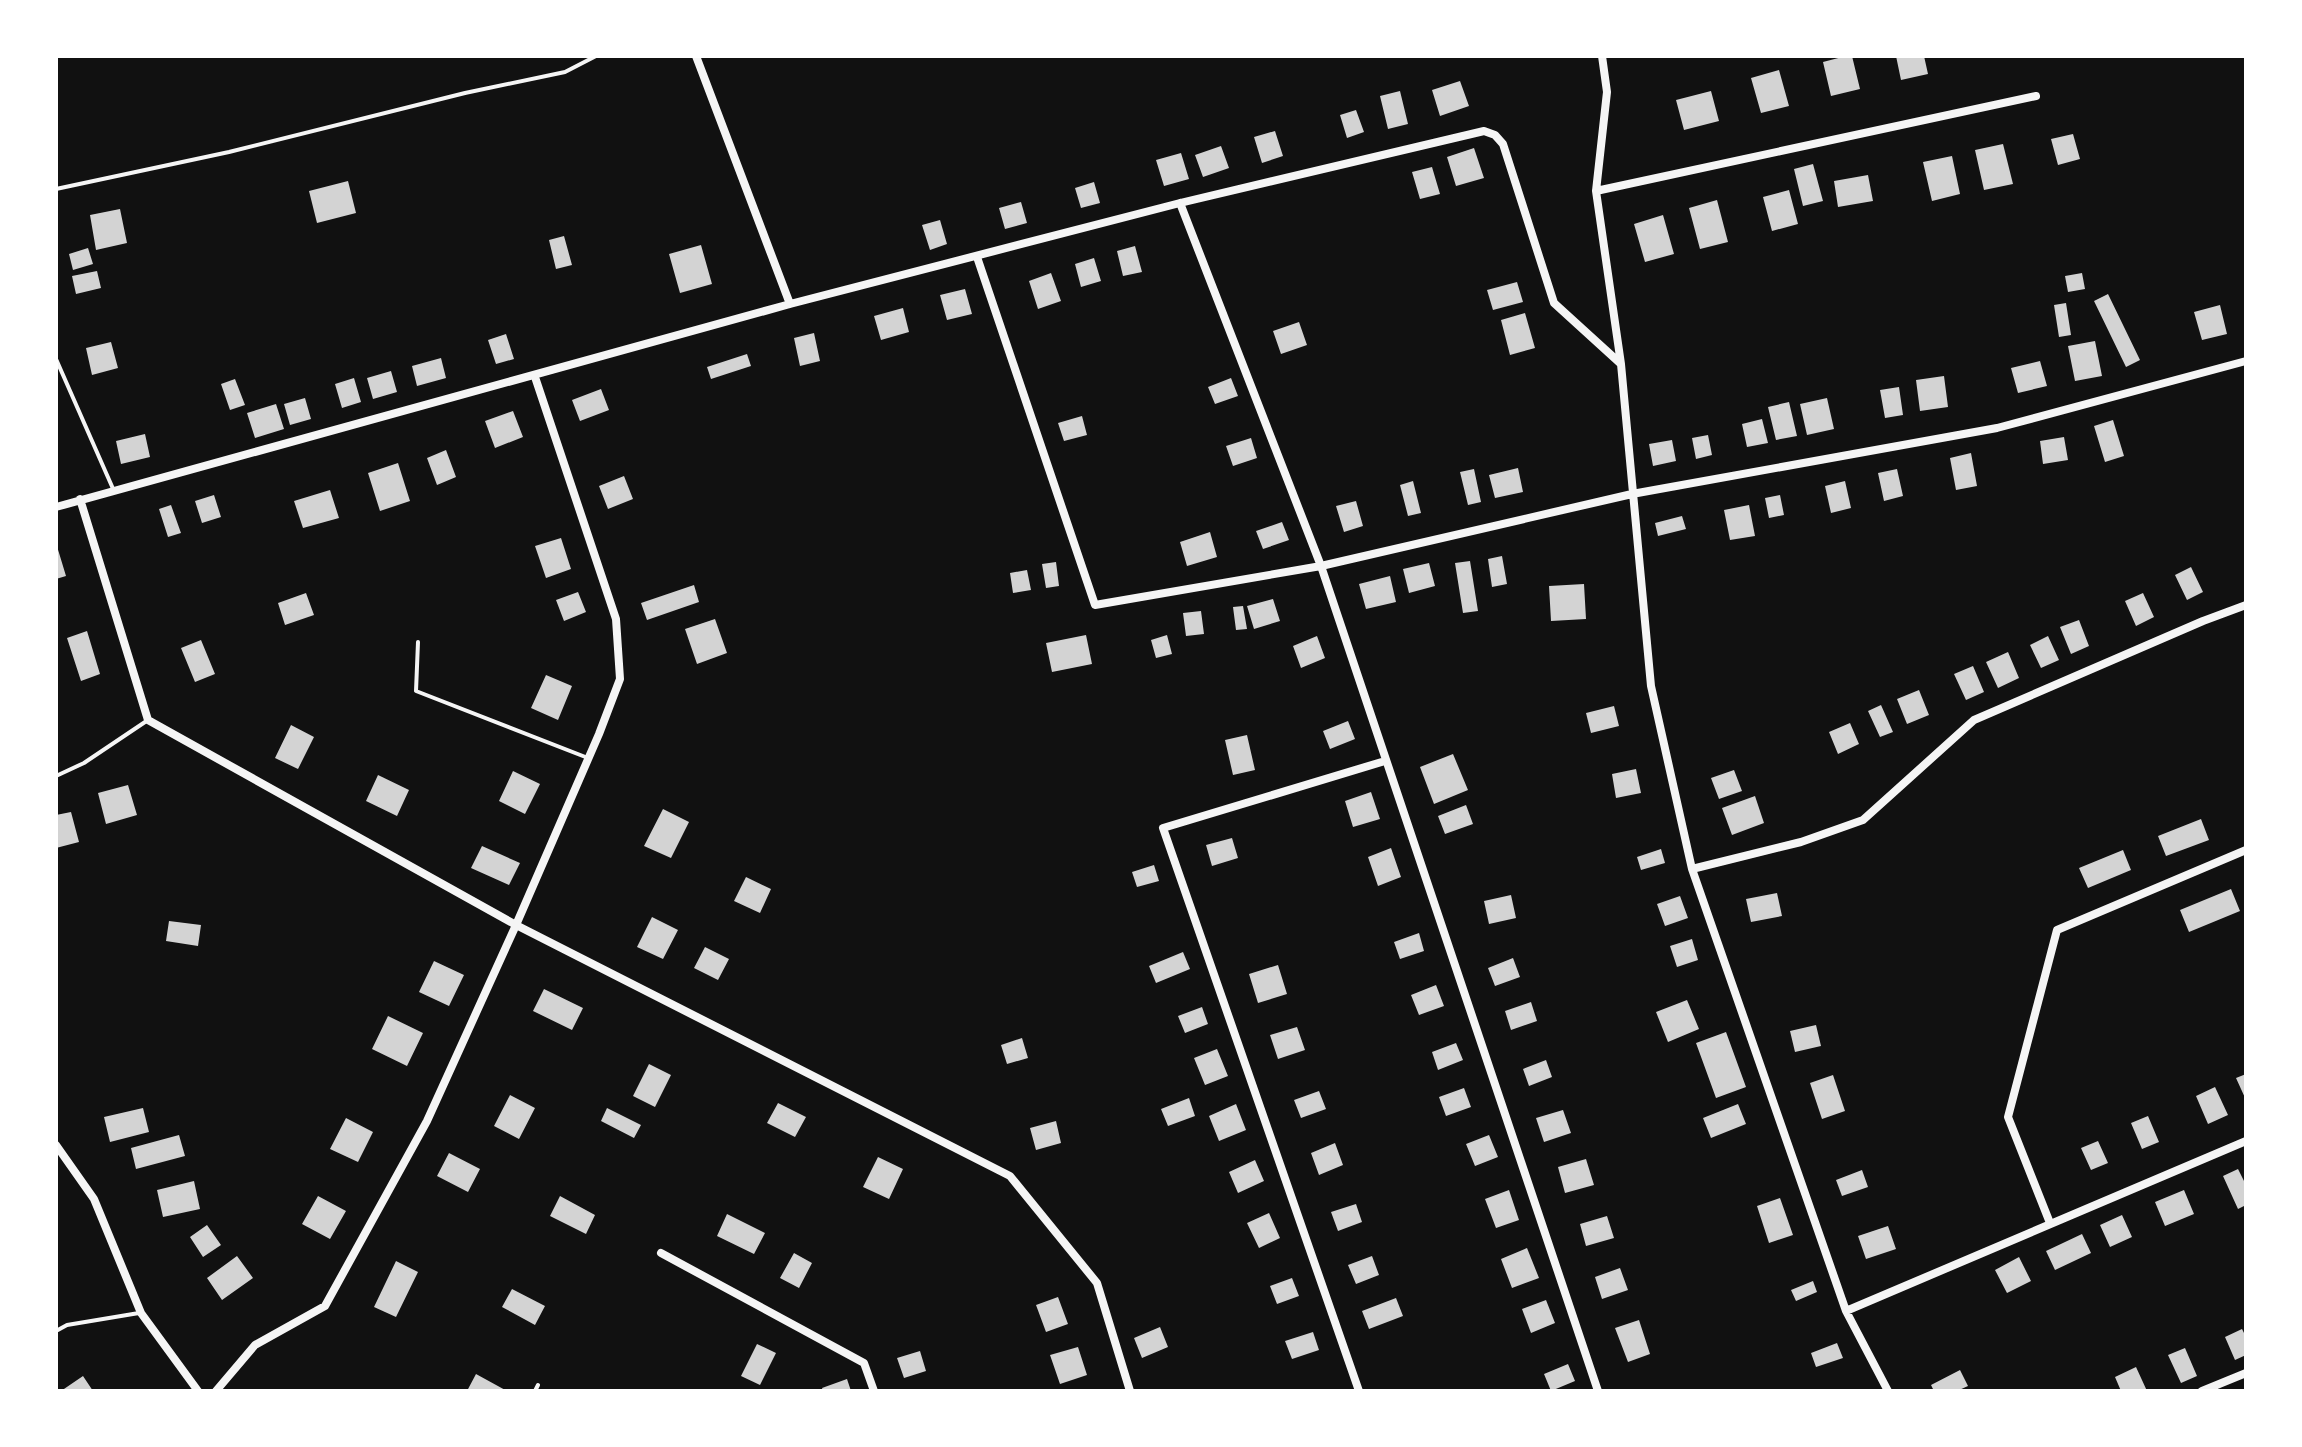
<svg xmlns="http://www.w3.org/2000/svg" width="2302" height="1447" viewBox="0 0 2302 1447" font-family="Literata,serif">
  <style>
    .building { fill: #d3d3d3 }
    .lines { fill: none; stroke-linecap: round; stroke-linejoin: round }
    .service { stroke: #f5f5f5; stroke-width: 4 }
    .minor { stroke: #f5f5f5; stroke-width: 8 }
  </style>
  <rect width="100%" height="100%" fill="#111"/>
  <path class="building" d="M1846,56H1852L1860,89L1831,96L1823,62Z
    M1896,56H1924L1928,74L1901,80Z
    M1779,70L1789,106L1761,113L1751,78Z
    M1460,81L1469,106L1440,116L1432,90Z
    M1400,91L1408,124L1388,129L1380,96Z
    M1711,91L1719,121L1684,130L1676,100Z
    M1356,110L1364,132L1347,138L1340,115Z
    M1275,131L1283,156L1262,163L1254,137Z
    M2073,134L2080,159L2058,165L2051,139Z
    M2003,144L2013,184L1984,190L1975,150Z
    M1221,146L1229,168L1203,177L1195,155Z
    M1474,148L1484,178L1456,186L1447,157Z
    M1181,153L1189,179L1164,186L1156,160Z
    M1952,156L1960,194L1932,201L1923,162Z
    M1813,164L1823,201L1803,206L1794,169Z
    M1432,167L1440,194L1420,199L1412,172Z
    M1868,175L1873,201L1838,207L1834,181Z
    M348,181L356,213L317,223L309,191Z
    M1094,182L1100,203L1081,208L1075,188Z
    M1789,190L1798,224L1772,231L1763,197Z
    M1717,200L1728,242L1700,249L1689,208Z
    M1021,202L1027,223L1005,229L999,208Z
    M120,209L127,243L96,250L90,215Z
    M1663,215L1674,254L1645,262L1634,224Z
    M940,220L947,244L930,250L922,225Z
    M564,236L572,265L556,269L549,240Z
    M701,245L712,284L680,293L669,254Z
    M1135,246L1142,272L1123,276L1117,251Z
    M88,248L93,264L73,270L69,254Z
    M1094,258L1101,281L1081,287L1075,264Z
    M97,271L101,288L76,294L72,276Z
    M1051,273L1061,301L1038,309L1029,281Z
    M2082,273L2085,289L2068,292L2065,276Z
    M1517,282L1523,302L1493,310L1487,290Z
    M965,289L972,314L947,320L940,295Z
    M2108,294L2140,360L2126,367L2094,301Z
    M2066,303L2071,335L2059,337L2054,305Z
    M2220,305L2227,334L2202,340L2194,312Z
    M903,308L909,332L881,340L874,316Z
    M1525,313L1535,348L1510,355L1501,320Z
    M1299,322L1307,345L1281,354L1273,331Z
    M814,333L820,361L800,366L794,338Z
    M506,334L514,359L496,364L488,340Z
    M2095,341L2102,376L2075,381L2068,346Z
    M111,342L118,368L92,375L86,348Z
    M747,354L751,366L711,379L707,367Z
    M441,358L446,378L417,386L412,366Z
    M2040,361L2047,386L2018,393L2011,368Z
    M391,371L397,392L373,399L367,378Z
    M1944,376L1948,407L1920,411L1916,380Z
    M354,378L361,402L342,408L335,384Z
    M1231,378L1238,396L1215,404L1208,387Z
    M235,379L245,405L230,410L221,384Z
    M1899,387L1903,415L1885,418L1880,390Z
    M601,389L609,410L580,421L572,400Z
    M305,398L311,419L290,425L284,404Z
    M1827,398L1834,429L1807,435L1800,404Z
    M1789,402L1797,436L1776,440L1768,407Z
    M276,404L284,429L255,438L247,413Z
    M513,411L523,437L495,448L485,421Z
    M1082,416L1087,435L1064,441L1058,423Z
    M1762,419L1768,443L1747,447L1742,424Z
    M2113,420L2124,456L2105,462L2094,426Z
    M145,434L150,457L121,464L116,441Z
    M1708,435L1712,455L1696,459L1692,438Z
    M2064,437L2068,460L2043,464L2040,441Z
    M1251,438L1257,458L1233,466L1226,446Z
    M1672,440L1676,461L1653,466L1649,444Z
    M446,450L456,477L437,485L427,458Z
    M1971,453L1977,486L1956,490L1950,458Z
    M398,463L410,501L380,511L368,473Z
    M1518,468L1523,492L1495,498L1489,475Z
    M1474,469L1481,502L1468,505L1460,472Z
    M1897,469L1903,496L1884,501L1878,473Z
    M624,476L633,499L608,509L599,486Z
    M1413,481L1421,513L1408,516L1400,485Z
    M1845,481L1851,508L1831,513L1825,486Z
    M330,490L339,518L303,528L294,501Z
    M214,495L221,517L202,523L195,501Z
    M1780,495L1784,515L1769,518L1765,498Z
    M1356,501L1363,526L1344,532L1336,506Z
    M171,505L181,533L168,537L159,509Z
    M1749,505L1755,536L1730,540L1724,510Z
    M1682,516L1686,529L1658,536L1655,523Z
    M1282,522L1289,540L1263,549L1256,531Z
    M1210,532L1217,557L1187,566L1180,542Z
    M561,538L571,569L546,578L535,546Z
    M56,543L66,576L56,579Z
    M1502,556L1507,584L1492,587L1488,559Z
    M1470,561L1478,611L1463,613L1455,563Z
    M1056,562L1059,586L1046,588L1042,564Z
    M1429,563L1435,586L1409,593L1403,569Z
    M2191,567L2203,592L2187,600L2175,575Z
    M1027,570L1031,590L1013,593L1010,573Z
    M1390,576L1396,602L1366,609L1359,584Z
    M1584,584L1586,619L1551,621L1549,586Z
    M694,585L699,602L647,620L641,603Z
    M578,592L586,612L564,621L556,600Z
    M306,593L314,615L285,625L278,603Z
    M2143,593L2154,617L2136,626L2125,601Z
    M1273,599L1280,621L1254,629L1247,606Z
    M1243,606L1247,629L1236,630L1233,607Z
    M1201,611L1204,634L1186,636L1183,613Z
    M715,619L727,653L697,664L685,629Z
    M2079,620L2089,646L2071,654L2060,627Z
    M87,631L100,674L81,681L67,638Z
    M1086,635L1092,664L1052,672L1046,643Z
    M1167,635L1172,654L1156,658L1151,640Z
    M1317,636L1325,658L1301,668L1293,646Z
    M2048,636L2059,660L2041,668L2030,645Z
    M201,640L215,674L195,682L181,648Z
    M2008,652L2019,678L1998,688L1986,662Z
    M1973,666L1984,692L1966,700L1954,674Z
    M546,675L572,686L558,720L531,708Z
    M1919,690L1929,715L1907,724L1897,699Z
    M1881,705L1893,732L1880,737L1868,711Z
    M1614,706L1619,726L1591,733L1586,713Z
    M1348,721L1355,739L1330,749L1323,731Z
    M1850,723L1859,744L1838,754L1829,732Z
    M291,725L314,737L298,769L275,758Z
    M1247,735L1255,770L1233,775L1225,740Z
    M1453,754L1468,790L1434,804L1420,767Z
    M1636,769L1641,793L1616,798L1612,774Z
    M1734,770L1742,791L1719,799L1711,778Z
    M513,771L540,784L525,814L499,801Z
    M378,775L409,790L397,816L366,801Z
    M128,785L137,815L106,824L98,793Z
    M1371,792L1380,819L1353,827L1345,801Z
    M1755,796L1764,823L1732,835L1722,808Z
    M1466,805L1473,824L1445,834L1438,816Z
    M663,809L689,822L671,858L644,846Z
    M71,812L79,842L56,848V815Z
    M2201,819L2209,840L2166,856L2158,836Z
    M1232,838L1238,858L1212,866L1206,845Z
    M482,846L520,863L509,885L471,868Z
    M1391,848L1401,877L1378,886L1368,857Z
    M1661,849L1665,863L1641,870L1637,857Z
    M2123,850L2131,870L2088,888L2079,868Z
    M1154,865L1159,881L1137,887L1132,872Z
    M746,877L771,889L760,913L734,901Z
    M2231,889L2240,911L2189,932L2180,910Z
    M1777,893L1782,916L1751,922L1746,899Z
    M1511,895L1516,918L1489,924L1484,901Z
    M1680,896L1688,918L1665,926L1657,904Z
    M652,917L678,930L663,959L637,947Z
    M169,921L201,925L198,946L166,941Z
    M1419,933L1424,951L1400,959L1394,942Z
    M1692,939L1698,960L1677,967L1670,946Z
    M705,947L729,959L718,980L694,968Z
    M1183,952L1190,969L1156,983L1149,966Z
    M1513,958L1520,977L1495,986L1488,968Z
    M434,961L464,975L449,1006L419,992Z
    M1278,965L1287,994L1258,1003L1249,974Z
    M1436,985L1444,1006L1419,1015L1411,995Z
    M544,989L583,1008L572,1030L533,1011Z
    M1687,1000L1699,1029L1668,1042L1656,1012Z
    M1531,1002L1537,1021L1511,1030L1505,1011Z
    M1202,1007L1208,1024L1185,1033L1178,1016Z
    M388,1016L423,1033L407,1066L372,1049Z
    M1816,1025L1821,1046L1795,1052L1790,1031Z
    M1297,1027L1305,1050L1278,1059L1270,1035Z
    M1726,1032L1746,1087L1716,1098L1696,1043Z
    M1022,1038L1028,1058L1007,1064L1001,1045Z
    M1456,1043L1463,1060L1438,1070L1432,1052Z
    M1217,1049L1228,1076L1205,1085L1194,1058Z
    M1546,1060L1552,1077L1529,1086L1523,1069Z
    M649,1064L671,1075L655,1107L633,1096Z
    M2246,1074V1100L2236,1078Z
    M1833,1075L1845,1111L1822,1119L1810,1083Z
    M2215,1087L2228,1115L2208,1124L2196,1096Z
    M1464,1088L1471,1107L1446,1116L1439,1097Z
    M1319,1091L1326,1109L1301,1118L1294,1100Z
    M510,1095L535,1108L519,1139L494,1126Z
    M1189,1098L1195,1116L1168,1126L1161,1109Z
    M778,1103L806,1117L795,1137L767,1123Z
    M1236,1104L1246,1130L1219,1141L1209,1116Z
    M1738,1104L1746,1124L1711,1138L1703,1118Z
    M143,1108L149,1132L110,1142L104,1117Z
    M607,1108L641,1125L634,1138L601,1121Z
    M1563,1110L1571,1133L1544,1142L1536,1118Z
    M2148,1116L2159,1142L2142,1149L2131,1123Z
    M346,1118L373,1132L358,1162L330,1149Z
    M1056,1121L1061,1143L1036,1150L1030,1128Z
    M179,1135L185,1156L136,1169L131,1148Z
    M1489,1135L1498,1157L1475,1166L1466,1144Z
    M2098,1141L2108,1163L2091,1170L2081,1148Z
    M1335,1143L1343,1165L1319,1175L1311,1153Z
    M449,1153L480,1169L468,1192L437,1176Z
    M878,1157L903,1169L889,1199L863,1187Z
    M1586,1159L1594,1185L1565,1193L1558,1167Z
    M1255,1160L1264,1181L1238,1193L1229,1172Z
    M2238,1169L2246,1185V1205L2238,1209L2223,1176Z
    M1862,1170L1868,1187L1842,1196L1836,1180Z
    M194,1181L200,1209L163,1217L157,1190Z
    M1509,1190L1519,1220L1496,1228L1485,1199Z
    M2184,1190L2194,1214L2165,1226L2155,1202Z
    M318,1196L346,1211L330,1239L302,1224Z
    M560,1196L595,1215L586,1234L550,1216Z
    M1780,1198L1793,1235L1769,1243L1757,1206Z
    M1356,1204L1362,1222L1338,1231L1331,1212Z
    M1269,1213L1280,1238L1259,1248L1247,1223Z
    M727,1214L765,1233L754,1254L717,1236Z
    M2122,1215L2132,1237L2110,1247L2100,1225Z
    M1607,1216L1614,1238L1586,1246L1580,1224Z
    M207,1225L221,1245L203,1257L190,1237Z
    M1888,1226L1896,1249L1866,1259L1858,1236Z
    M2082,1234L2091,1253L2055,1270L2046,1251Z
    M1527,1248L1539,1278L1512,1288L1501,1259Z
    M794,1253L812,1263L799,1288L780,1278Z
    M237,1256L253,1278L222,1300L207,1278Z
    M1372,1256L1379,1275L1356,1284L1348,1265Z
    M2019,1257L2031,1281L2007,1293L1995,1270Z
    M396,1261L418,1272L396,1317L374,1307Z
    M1620,1268L1628,1290L1602,1299L1595,1277Z
    M1292,1278L1299,1296L1277,1304L1270,1286Z
    M1813,1281L1817,1292L1796,1301L1791,1290Z
    M512,1289L545,1306L535,1325L502,1307Z
    M1058,1297L1068,1324L1046,1332L1036,1305Z
    M1396,1298L1403,1316L1369,1329L1362,1311Z
    M1546,1300L1555,1323L1531,1333L1522,1309Z
    M1639,1320L1650,1354L1628,1362L1615,1328Z
    M1160,1327L1168,1347L1142,1358L1134,1338Z
    M2242,1329L2246,1337V1355L2235,1360L2225,1337Z
    M1313,1332L1319,1350L1292,1359L1285,1341Z
    M1837,1343L1843,1358L1816,1367L1811,1353Z
    M757,1344L776,1353L760,1385L741,1376Z
    M1078,1347L1087,1375L1060,1384L1050,1355Z
    M2185,1348L2197,1376L2181,1383L2168,1355Z
    M920,1351L926,1371L904,1378L897,1358Z
    M1568,1364L1575,1381L1551,1391L1544,1374Z
    M2136,1367L2147,1391H2121L2115,1377Z
    M1960,1370L1968,1386L1957,1391H1934L1931,1385Z
    M476,1374L507,1391H467Z
    M83,1376L93,1391H61Z
    M847,1379L851,1391H823L822,1388Z"/>
  <g class="lines">
    <path class="service" d="M56,189L229,152L465,93L565,72L596,56
      M56,359L114,491
      M418,642L416,691L588,758
      M56,776L84,763L148,720
      M56,1331L67,1325L139,1313
      M535,1391L538,1385"/>
    <path class="minor" d="M696,56L790,304
      M1602,56L1607,92L1596,191L1621,364
      M1596,191L2036,96
      M1180,203L1321,566L1598,1391
      M977,257L1095,605L1321,566L1632,494L1997,428L2246,361
      M80,499L148,720L516,925L1010,1176L1097,1283L1130,1391
      M56,507L790,304L1180,203L1484,131L1495,135L1503,144L1554,303L1621,364L1651,686L1692,869L1846,1311L1888,1391
      M1692,869L1801,842L1863,820L1974,720L2203,621L2246,605
      M56,1145L94,1199L141,1313L198,1391
      M2050,1223L2008,1117L2057,930L2246,850
      M661,1253L864,1363L874,1391
      M1846,1311L2246,1141
      M216,1391L255,1345L325,1306L427,1121L516,925L599,734L620,679L616,619L535,377
      M1359,1391L1163,828L1385,761
      M2202,1391L2246,1373"/>
  </g>
  <rect width="2302" height="1447" fill="none" stroke="#ffffff" stroke-width="116"/>
</svg>
